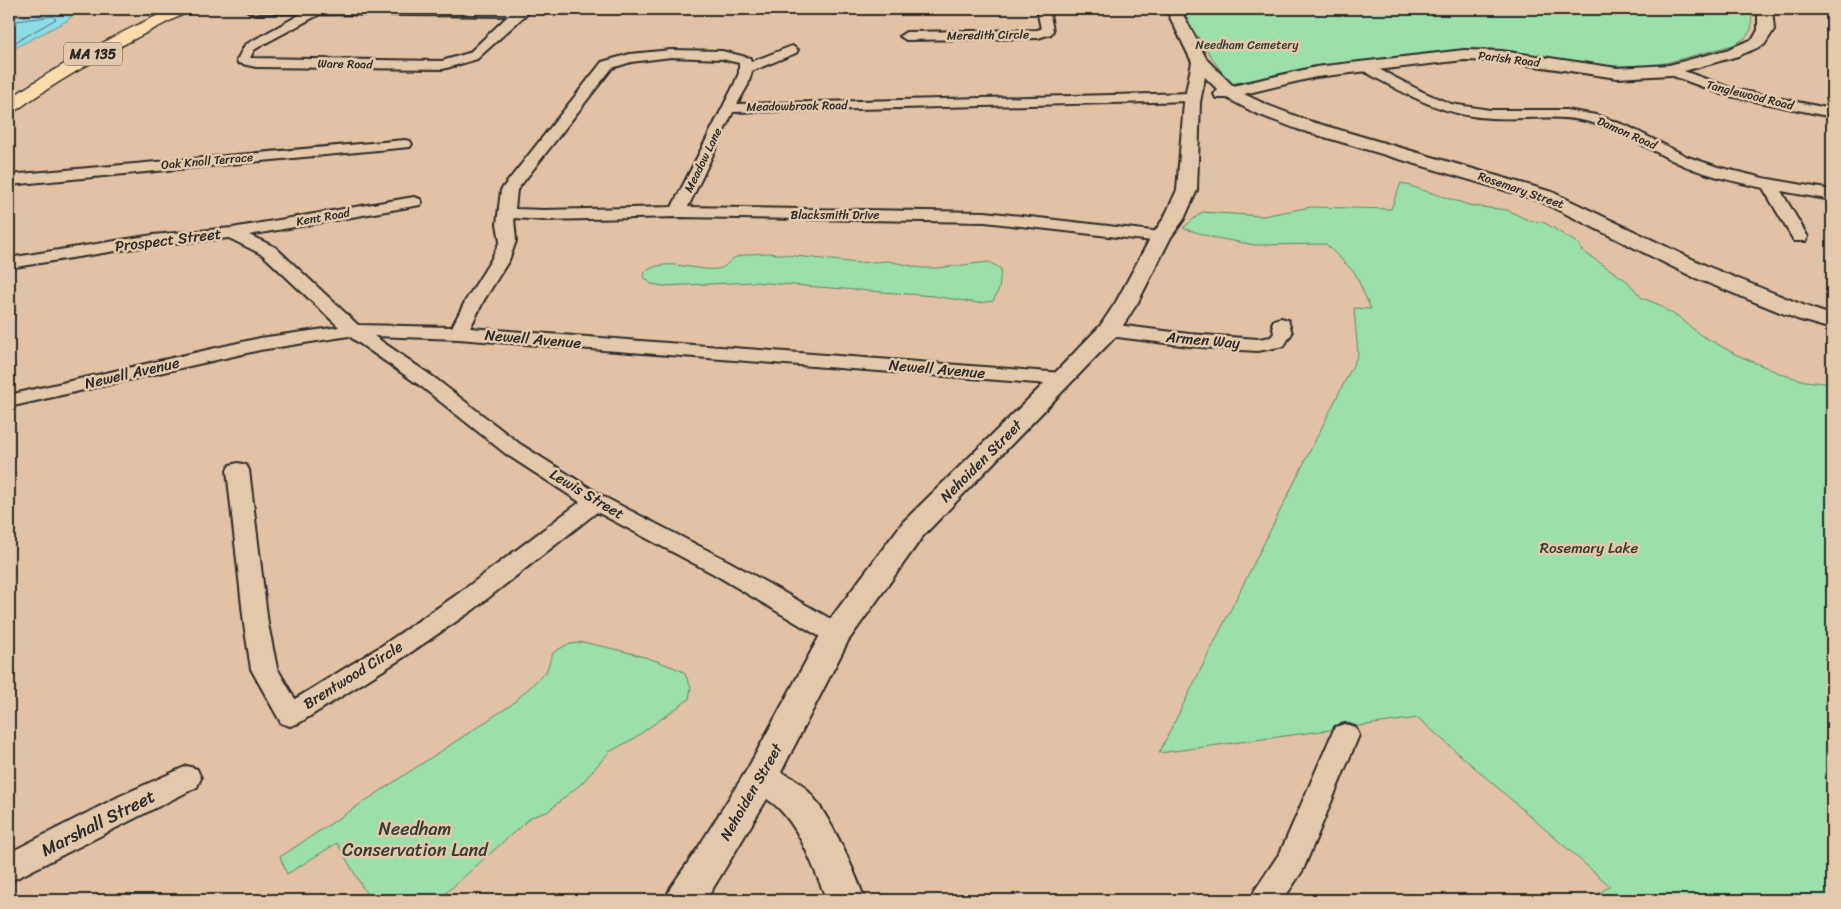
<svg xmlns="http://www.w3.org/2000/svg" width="1841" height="909" viewBox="0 0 1841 909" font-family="Sriracha,sans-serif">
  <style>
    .green { fill: #9be0ac; stroke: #63866c }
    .water { fill: #8cdce7; stroke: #65959c }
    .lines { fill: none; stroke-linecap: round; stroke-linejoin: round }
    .shore { stroke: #527276; stroke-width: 1 }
    .minor-casing { stroke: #2b2b2b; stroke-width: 4 }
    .tertiary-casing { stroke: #2b2b2b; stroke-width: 4 }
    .primary-casing { stroke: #2b2b2b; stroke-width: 3 }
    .minor { fill: #e3c9ab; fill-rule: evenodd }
    .tertiary { fill: #e3c9ab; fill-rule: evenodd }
    .primary { fill: #fbddab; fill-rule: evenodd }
    .labels { text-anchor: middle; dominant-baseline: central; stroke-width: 5; stroke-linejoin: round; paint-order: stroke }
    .far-street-label { font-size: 12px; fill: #2b2b2b; stroke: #e3c9ab }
    .far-park-label { font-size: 12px; fill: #363d38; stroke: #e3c9ab }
    .shield { fill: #e3c9ab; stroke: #625a51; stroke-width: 1 }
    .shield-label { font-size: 14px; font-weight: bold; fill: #2b2b2b }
    .street-label { font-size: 15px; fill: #2b2b2b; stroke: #e3c9ab }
    .park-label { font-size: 15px; fill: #363d38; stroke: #e3c9ab }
    .near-street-label { font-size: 18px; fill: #2b2b2b; stroke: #e3c9ab }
    .near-park-label { font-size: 18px; fill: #363d38; stroke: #e3c9ab }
  </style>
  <rect width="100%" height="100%" fill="#e1c2a5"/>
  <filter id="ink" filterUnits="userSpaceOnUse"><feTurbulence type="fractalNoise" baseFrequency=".02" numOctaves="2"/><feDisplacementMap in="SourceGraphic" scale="10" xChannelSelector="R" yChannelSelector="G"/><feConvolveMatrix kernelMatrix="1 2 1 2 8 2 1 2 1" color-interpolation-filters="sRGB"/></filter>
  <g filter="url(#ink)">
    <path class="green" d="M1182,9H1752L1751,30L1745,38L1733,45L1654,66H1598L1490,49H1466L1316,67L1230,84L1189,24Z
      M1401,183L1472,206L1507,210L1528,220L1545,223L1580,245L1581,250L1627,281L1642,298L1660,305L1667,311L1679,317L1699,334L1737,355L1784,375L1805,381L1832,384V900H1589L1610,886L1418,718L1159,753L1358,355L1354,308L1371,309L1355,273L1326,244L1255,245L1211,237L1183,228L1202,212L1263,216L1311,207L1391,209Z
      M769,253L858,263L888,261L921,268H937L989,262L1001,269L999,289L993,301L978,303L934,296L754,282L663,286L651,284L644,277L645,272C666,256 695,272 718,269C726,268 727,262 734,258C745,253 758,254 769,253Z
      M582,642C616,649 652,657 684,672L691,687L689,699L633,739L609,752L582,783L547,812L531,817L438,900H370L337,843L287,874L280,857L511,705L546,672L553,653L566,645Z"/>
    <path class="water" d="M57,11H65L73,14L68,20L9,51V18Z"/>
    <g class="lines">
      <path class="shore" d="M9,22L53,16L56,19L9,46"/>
      <defs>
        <path id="minor" d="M245,9H532L477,59L443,69L256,67L238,63L237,60L245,45L303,13H251ZM320,14L508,16L469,53L442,61L250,58L254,50L262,45Z
          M1037,9H1049L1053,31L1051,34L1038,38L906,40L900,36L906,32L1037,30L1041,29Z
          M792,46L798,50L796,53L752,71L748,85L737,104L1193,93L1200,97L1193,101L733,112L688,207L985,212L1161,232L1167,233L1169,237L1167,241L1161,242L985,222L678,217L544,220L514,218L516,241L509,260L484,300L470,328L1063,373L1070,375L1073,379L1070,383L1063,385L458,339L374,336L436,379L520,444L604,497L730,562L845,627L849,634L845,641L836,644L827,641L714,574L597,512L473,610L401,659L299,723L290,726L281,723L251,669L244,624L227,470L230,465L238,463L246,465L249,470L268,624L277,668L295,699L383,645L455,596L580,502L506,454L422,387L349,336L260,350L9,407V395L260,338L339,327L263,255L229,238L153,245L9,268V258L153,235L232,228L414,197L420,199L422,202L420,205L249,235L275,247L358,325L452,327L466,300L491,260L500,241L497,224L501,190L602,62L630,54L671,50L722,51L750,58L751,62ZM671,57L722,59L739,63V73L734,85L672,207L544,210L515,209L517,190L612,68L631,62Z
          M1365,62L1423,92L1451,104L1490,110H1566L1596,115L1627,126L1688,157L1718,167L1763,178L1832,190V200L1781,191L1808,237L1806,241H1794L1763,188C1734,181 1703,175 1676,162C1648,149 1623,131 1593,123C1560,113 1524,120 1491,118C1442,116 1402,92 1360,69L1359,66Z
          M1670,66L1733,89L1832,109V117L1725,95L1665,73L1663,70L1665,67Z
          M405,140L410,141L412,144L410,147L9,185V175Z
          M1281,318L1288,320L1292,333L1284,346L1258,351L1241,350L1189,346L1109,336L1102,334L1100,330L1102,326L1109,324L1189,334L1258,339L1271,337L1274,333L1272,324L1274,320Z
          M1345,724L1355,727L1359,735L1303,870L1283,900H1251L1255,890L1281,851L1335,727Z
          M187,766L197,769L201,778L197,787L9,882V853L120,796Z"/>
        <path id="tertiary" d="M1166,9H1180L1207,60L1233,86L1316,67L1464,50L1502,51L1617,68L1669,65L1726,50L1753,39L1758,30V9H1772L1774,30L1764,45L1738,56L1670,75L1617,78L1502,61L1464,60L1316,77L1244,94L1267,105L1309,121L1552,192L1709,267L1813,309L1832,315V329L1797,319L1693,277L1538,200L1297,129L1255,113L1227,98H1216L1214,94L1218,90L1205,77L1200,102L1197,190L1184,219L1171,237L1138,302L1117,335L923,536L848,641L781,772C788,776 796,779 801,784C827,807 853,867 865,900H827C813,868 798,818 767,799L706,900H665L671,887L698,848L748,768L825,626L903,522L1054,374L1100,326L1116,302L1151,237L1164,218L1177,190L1184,102L1192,62Z"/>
        <path id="primary" d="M171,9H191L188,12C128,41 70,72 15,111L9,112V99C60,64 115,35 171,9Z"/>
      </defs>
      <use href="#minor" class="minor-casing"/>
      <use href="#tertiary" class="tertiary-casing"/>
      <use href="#primary" class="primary-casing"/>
      <use href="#minor" class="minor"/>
      <use href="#tertiary" class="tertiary"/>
      <use href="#primary" class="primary"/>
    </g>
  </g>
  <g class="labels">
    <g class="far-street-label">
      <text transform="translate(988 35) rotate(-1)">Meredith Circle</text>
      <text transform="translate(1509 59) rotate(7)">Parish Road</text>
      <text transform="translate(345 64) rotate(1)">Ware Road</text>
      <text transform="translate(1750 95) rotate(14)">Tanglewood Road</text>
      <text transform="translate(797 106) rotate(-1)">Meadowbrook Road</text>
      <text transform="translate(1627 133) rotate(24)">Damon Road</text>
      <text transform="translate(703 160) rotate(-64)">Meadow Lane</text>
      <text transform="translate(207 161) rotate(-5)">Oak Knoll Terrace</text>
      <text transform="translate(1521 190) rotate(19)">Rosemary Street</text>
      <text x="835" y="215">Blacksmith Drive</text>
      <text transform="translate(323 217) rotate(-10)">Kent Road</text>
    </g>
    <g class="far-park-label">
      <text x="1247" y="45">Needham Cemetery</text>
    </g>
    <rect class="shield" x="64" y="42.5" width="58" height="23" rx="4"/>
    <g class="shield-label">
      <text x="93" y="54">MA 135</text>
    </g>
    <g class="street-label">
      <text transform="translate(168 240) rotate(-7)">Prospect Street</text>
      <text transform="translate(533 339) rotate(5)">Newell Avenue</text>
      <text transform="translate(1203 340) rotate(5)">Armen Way</text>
      <text transform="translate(937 369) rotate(5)">Newell Avenue</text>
      <text transform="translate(132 373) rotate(-13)">Newell Avenue</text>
      <text transform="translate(981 461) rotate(-45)">Nehoiden Street</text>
      <text transform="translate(587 494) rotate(31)">Lewis Street</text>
      <text transform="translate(353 675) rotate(-32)">Brentwood Circle</text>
      <text transform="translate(751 792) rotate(-60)">Nehoiden Street</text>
    </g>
    <g class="park-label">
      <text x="1589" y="548">Rosemary Lake</text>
    </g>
    <g class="near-street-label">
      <text transform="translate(98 823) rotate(-27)">Marshall Street</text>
    </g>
    <g class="near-park-label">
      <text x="415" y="829">Needham<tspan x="415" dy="21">Conservation Land</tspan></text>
    </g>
  </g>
  <rect width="1841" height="909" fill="none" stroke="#e3c9ab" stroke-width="30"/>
  <rect x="15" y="15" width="1811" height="879" fill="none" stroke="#2b2b2b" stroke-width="2" filter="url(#ink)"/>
</svg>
